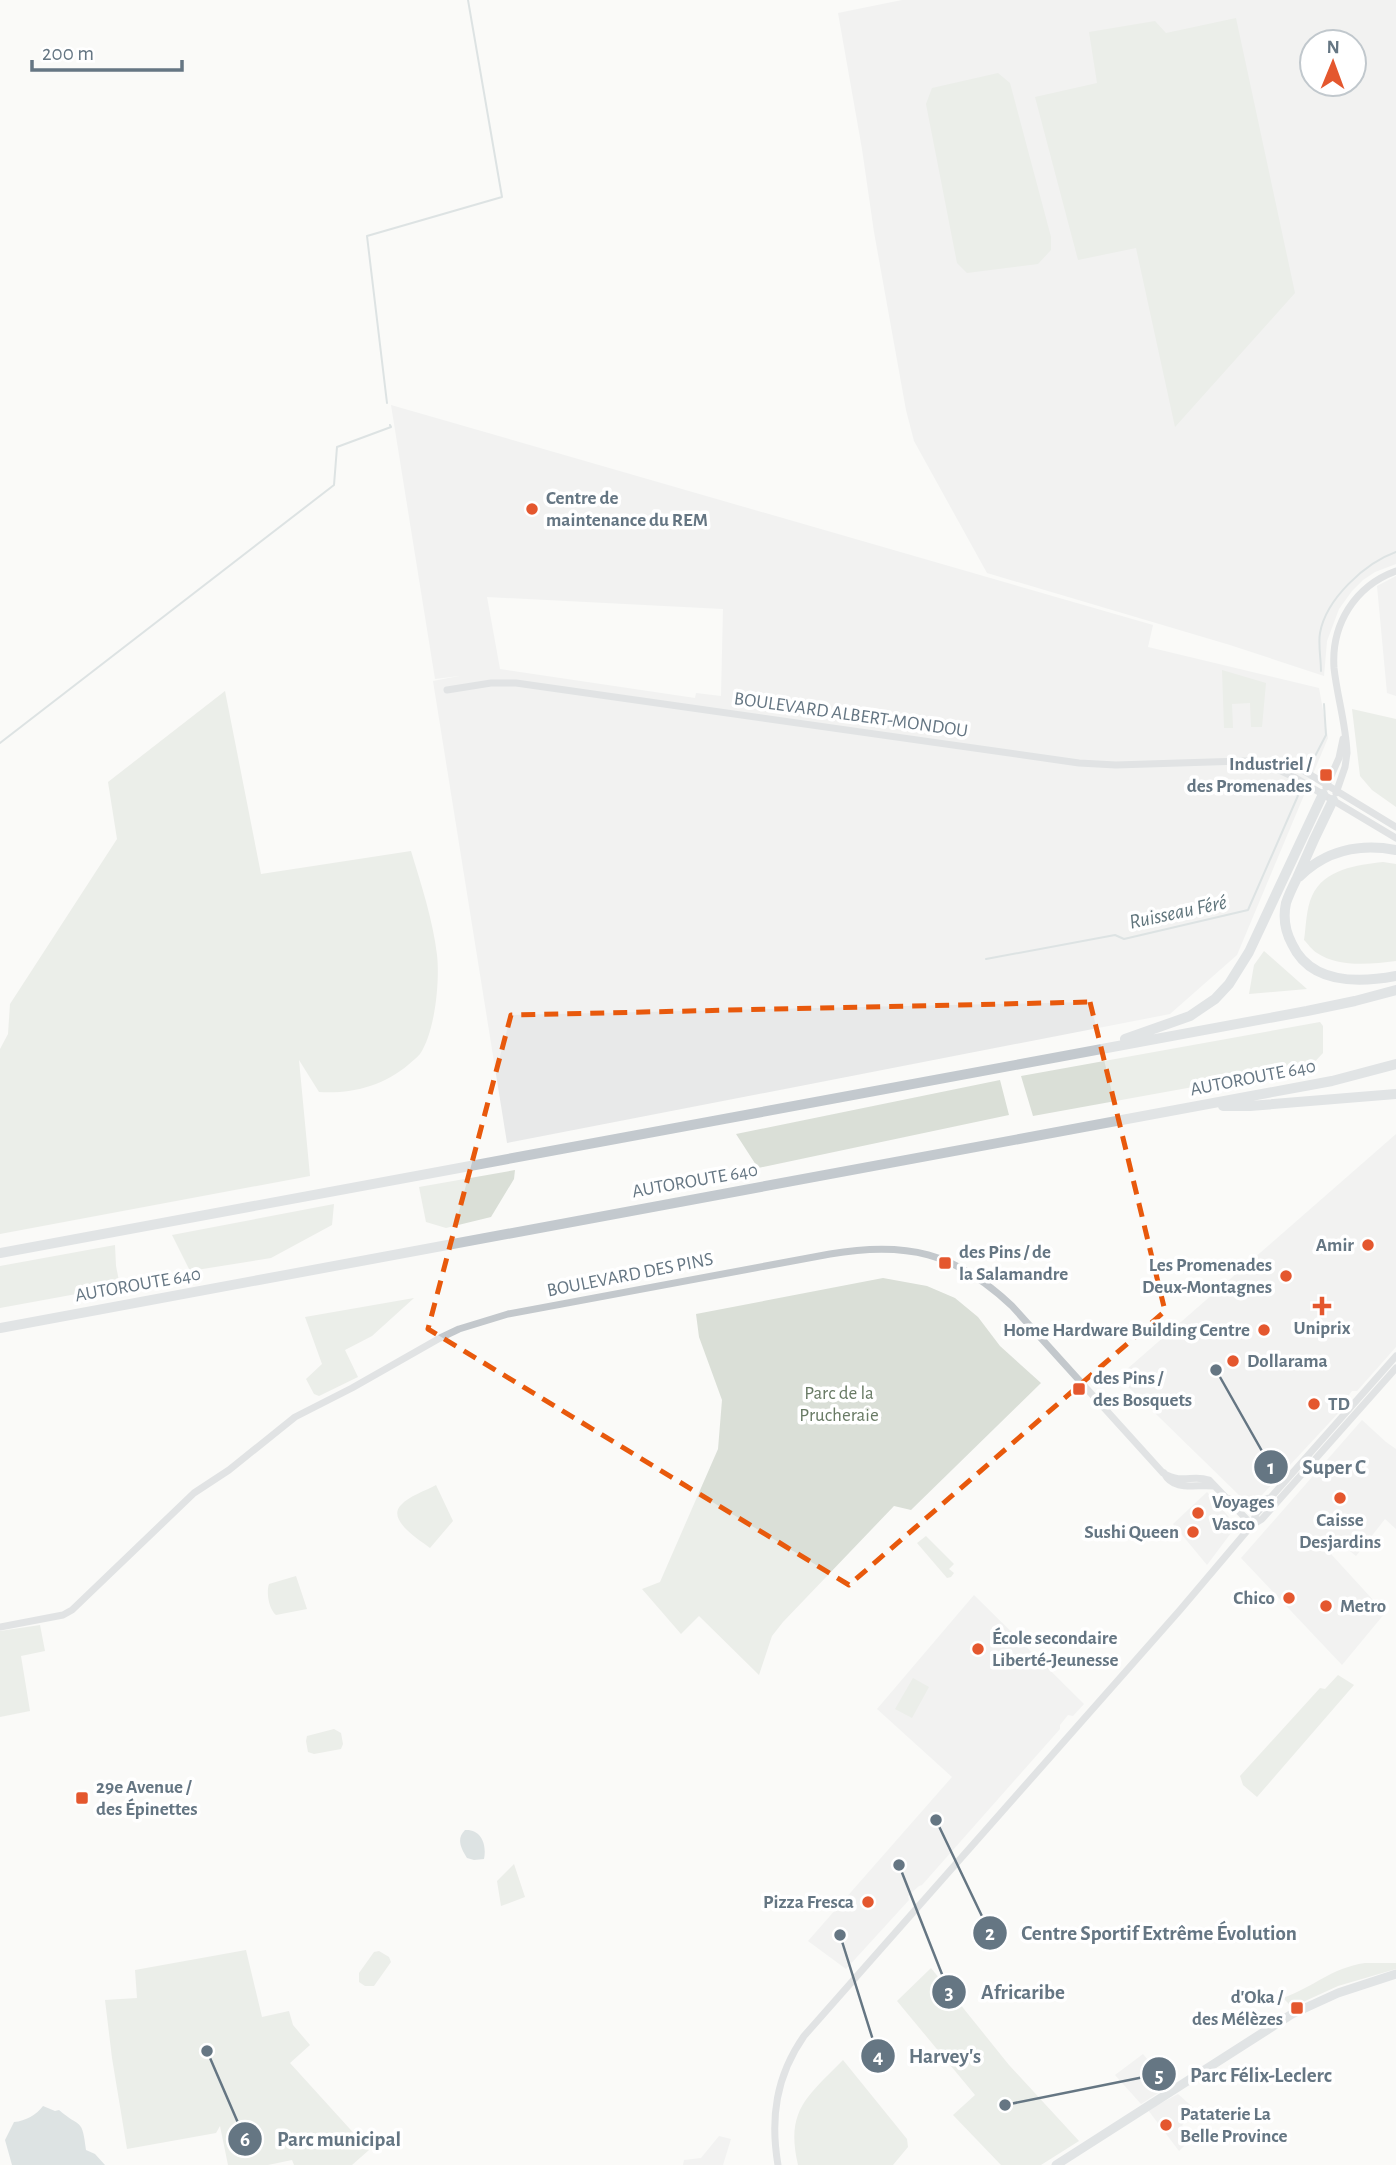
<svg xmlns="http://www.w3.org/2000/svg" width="1396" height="2165" viewBox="0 0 1396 2165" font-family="'Alegreya Sans',sans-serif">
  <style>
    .built { fill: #e8e9e9; fill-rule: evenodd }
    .green { fill: #dadfd7 }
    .water { fill: #bbc7cb }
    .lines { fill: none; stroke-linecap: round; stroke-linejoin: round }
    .stream { stroke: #bbc7cb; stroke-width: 2 }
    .minor { stroke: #c3c8cc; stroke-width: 7 }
    .major { stroke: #c3c9ce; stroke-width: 9 }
    .highway { stroke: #c3c9ce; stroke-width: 10 }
    .marked { fill: none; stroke: #e8590c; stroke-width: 5; stroke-dasharray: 14 9; stroke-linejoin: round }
    .poi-dot { fill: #e4572e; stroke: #fff; stroke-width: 2.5 }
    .labels { text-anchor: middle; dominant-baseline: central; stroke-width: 7; stroke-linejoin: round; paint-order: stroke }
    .poi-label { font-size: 19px; font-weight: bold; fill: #657683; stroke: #fff; text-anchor: start }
    .street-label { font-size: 19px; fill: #657683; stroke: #fff }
    .park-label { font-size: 19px; fill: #687a64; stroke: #fff }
    .water-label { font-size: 21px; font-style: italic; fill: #60757c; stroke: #fff }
    .leader { fill: none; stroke: #657683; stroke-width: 2.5 }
    .callout-dot { fill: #657683; stroke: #fff; stroke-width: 2.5 }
    .mark-label { font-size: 21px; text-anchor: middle; font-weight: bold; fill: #fff }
    .callout-label { font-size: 21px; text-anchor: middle; font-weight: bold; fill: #657683; stroke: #fff; stroke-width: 7; stroke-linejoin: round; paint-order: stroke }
  </style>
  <rect width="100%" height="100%" fill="#fafaf8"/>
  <path class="built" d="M902,0H1396V564L1375,572L1363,580L1352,591L1339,609L1327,641L1324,676L1230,645L987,573L914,441L906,410L874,232L862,149L838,13ZM1312,42H1354V84H1312Z
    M391,405L1153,625L1148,647L1319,688L1328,738L1237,955L1170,1014L507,1143L433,681L459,676L435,679ZM487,597L723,609L721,696L696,693L695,698L500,669Z
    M1396,576V696L1387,693L1377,586Z
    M1396,1134V1347L1357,1391H1352L1343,1402V1408L1262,1495L1242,1498L1118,1377Z
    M1362,1420L1386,1442L1396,1449V1529L1385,1519L1356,1556L1340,1543L1331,1554L1385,1613L1342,1665L1241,1558Z
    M1207,1492L1229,1517L1231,1533L1207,1565L1173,1524Z
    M974,1595L1084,1704L1073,1716L1068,1715L1060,1725V1729L922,1885L919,1886L908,1896L909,1900L846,1969L808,1941L952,1777L877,1709Z
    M1143,2054L1169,2086L1141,2104L1115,2075Z
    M1178,2094L1197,2111L1182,2125L1192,2138L1179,2151L1148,2110Z
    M719,2136L731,2139L723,2165H683L684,2160L701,2158Z"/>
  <path class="green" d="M1236,18L1295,293L1175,427L1136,248L1078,260L1035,97L1097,83L1089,32L1155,21L1166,33Z
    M998,73L1010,83L1051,237V250L1038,264L967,273L957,263L926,104L932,88Z
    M1222,670L1266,683L1262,727H1251L1250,703L1232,704L1233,728H1224Z
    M225,691L261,874L411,851C421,884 433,920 437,955C440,981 435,1032 420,1054C417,1058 412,1061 408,1065C383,1086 352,1094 319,1092L299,1060L310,1176L0,1234V1049L8,1034L10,1004L117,839L108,782Z
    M1352,709L1396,719V807L1372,790L1360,776Z
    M1383,862L1396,864V961C1371,964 1339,968 1317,953C1312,950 1308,944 1304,940C1306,927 1306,909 1312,896C1324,869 1357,865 1383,862Z
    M1264,951L1307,989L1249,994L1254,965Z
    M1320,1022L1323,1026V1053L1307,1070L1237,1079L1033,1116L1021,1076Z
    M1000,1080L1009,1115L758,1168L736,1134Z
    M515,1170L514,1179L491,1217L446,1228L426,1222L419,1187Z
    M334,1204L332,1225L271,1258L190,1271L172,1235Z
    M115,1245L116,1266L120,1286L0,1308V1266Z
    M883,1278L927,1286L955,1298L978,1317L1000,1346L1041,1383L911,1510L894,1506L783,1622L772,1636L759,1675L699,1616L681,1634L642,1589L660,1582L718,1449L722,1400L699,1337L696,1314Z
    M414,1298L372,1336L345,1350L358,1377L319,1396L314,1394L306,1379L322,1364L305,1317Z
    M436,1485L453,1521L430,1548C420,1540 386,1520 401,1505C409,1496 425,1491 436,1485Z
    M926,1536L954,1564L949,1569L954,1573L951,1577L947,1578L917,1543Z
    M296,1576L307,1609L276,1615C269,1609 266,1593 269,1584Z
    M40,1625L45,1651L21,1656L30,1711L0,1717V1631Z
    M1338,1675L1354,1685L1257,1797L1243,1785L1240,1776L1320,1688L1325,1689Z
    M913,1678L929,1687L912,1718L895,1709Z
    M334,1729L341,1733L343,1744L341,1749L314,1754L308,1752L306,1741L307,1736Z
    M514,1864L525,1897L501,1906L497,1881Z
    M246,1950L262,2017L289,2011L293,2025L310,2045L290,2063L369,2150L352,2165H294L292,2160L268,2165H228L220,2126L216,2133L127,2149L112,2058L105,2000L137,1998L135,1970Z
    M379,1951L389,1957L391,1962L374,1986H365L359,1982V1973L374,1952Z
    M1365,1963H1396V1969L1338,1986L1292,2007L1283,1998C1314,1987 1331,1968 1365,1963Z
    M931,1968L1009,2065L1079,2141L1041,2165H1001L953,2115L975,2095L897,2001Z
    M843,2060L907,2139L908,2147L893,2165H798C785,2110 808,2096 843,2060Z"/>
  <path class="water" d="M465,1830C481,1829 487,1844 484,1859L474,1860L467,1858C461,1848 456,1839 465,1830Z
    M43,2106L55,2111L59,2110C81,2129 82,2117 86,2150L95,2154L105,2165H12L5,2140L14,2122C26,2121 36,2115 43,2106Z"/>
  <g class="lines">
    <path class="stream" d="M387,403L367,236L502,197L468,0
      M1321,671C1321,659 1318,644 1320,633C1326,599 1365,563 1396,552
      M0,743L334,485L337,447L391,427L390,425
      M1312,762L1326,735L1324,704
      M986,959L1115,935L1124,939L1248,910L1300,791"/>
    <path class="minor" d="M447,690L491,683H516L1079,763L1116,765L1242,761L1279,762L1304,771L1396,827
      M1266,764L1294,777L1396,838
      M1326,787L1339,758L1343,739
      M1336,793L1345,767L1347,753C1346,724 1337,696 1334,668C1331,624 1355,586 1396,571
      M1164,1473C1174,1492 1195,1484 1214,1486
      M1227,1498L1250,1505L1269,1498
      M1252,1525L1256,1514L1396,1356
      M0,1627L63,1615L72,1610L194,1493L229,1470L295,1417L352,1388L440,1338L459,1329L508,1314L830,1254C906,1241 955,1252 1012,1306L1163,1473C1184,1485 1191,1474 1209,1480L1252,1525
      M778,2165C770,2118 776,2076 804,2036L1180,1610L1252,1525L1262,1519L1396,1368"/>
    <path class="major" d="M1056,2165L1292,2014L1338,1993L1396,1974"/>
    <path class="highway" d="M1333,800C1320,826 1308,852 1297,878C1293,886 1289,894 1286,903C1283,917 1285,931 1292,944C1311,985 1359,983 1396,976
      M1299,877C1325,851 1359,843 1396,850
      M1125,1039L1190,1016L1215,999L1229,984L1249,952L1323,794
      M1223,1106H1250L1396,1094
      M0,1253L1307,1011L1355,1001L1396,990
      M0,1328L1332,1081L1396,1064"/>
  </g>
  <path d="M0 0H1396V2165H0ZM1090,1002L1165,1311L849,1585L428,1329L511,1015Z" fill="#fafaf8" fill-opacity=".55" fill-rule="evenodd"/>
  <path class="marked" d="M1090,1002L1165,1311L849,1585L428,1329L511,1015Z"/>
  <g class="poi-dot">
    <circle cx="532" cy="509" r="7"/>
    <rect x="1319" y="768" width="14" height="14" rx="3.5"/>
    <circle cx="1368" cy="1245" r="7"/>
    <rect x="938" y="1256" width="14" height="14" rx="3.5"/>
    <circle cx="1286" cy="1276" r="7"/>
    <path d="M1318.5 1295.5h7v7h7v7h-7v7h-7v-7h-7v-7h7z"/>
    <circle cx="1264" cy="1330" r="7"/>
    <circle cx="1233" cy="1361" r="7"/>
    <rect x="1072" y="1382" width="14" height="14" rx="3.5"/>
    <circle cx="1314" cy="1404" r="7"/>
    <circle cx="1340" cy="1498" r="7"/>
    <circle cx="1198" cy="1513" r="7"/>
    <circle cx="1193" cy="1532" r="7"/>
    <circle cx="1289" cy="1598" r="7"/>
    <circle cx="1326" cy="1606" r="7"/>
    <circle cx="978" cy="1649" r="7"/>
    <rect x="75" y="1791" width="14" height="14" rx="3.5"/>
    <circle cx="868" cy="1902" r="7"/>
    <rect x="1290" y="2001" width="14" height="14" rx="3.5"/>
    <circle cx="1166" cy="2125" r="7"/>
  </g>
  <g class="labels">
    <g class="poi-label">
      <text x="546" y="498">Centre de<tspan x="546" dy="22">maintenance du REM</tspan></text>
      <text x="1312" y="764" text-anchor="end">Industriel /<tspan x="1312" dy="22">des Promenades</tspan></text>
      <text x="1354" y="1245" text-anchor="end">Amir</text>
      <text x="959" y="1252">des Pins / de<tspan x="959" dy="22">la Salamandre</tspan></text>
      <text x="1272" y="1265" text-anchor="end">Les Promenades<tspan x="1272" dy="22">Deux-Montagnes</tspan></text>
      <text x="1322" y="1328" text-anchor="middle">Uniprix</text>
      <text x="1250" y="1330" text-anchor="end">Home Hardware Building Centre</text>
      <text x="1247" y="1361">Dollarama</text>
      <text x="1093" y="1378">des Pins /<tspan x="1093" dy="22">des Bosquets</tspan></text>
      <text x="1328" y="1404">TD</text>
      <text x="1212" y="1502">Voyages<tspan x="1212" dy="22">Vasco</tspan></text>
      <text x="1340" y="1520" text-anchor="middle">Caisse<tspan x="1340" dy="22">Desjardins</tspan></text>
      <text x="1179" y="1532" text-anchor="end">Sushi Queen</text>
      <text x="1275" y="1598" text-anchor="end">Chico</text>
      <text x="1340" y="1606">Metro</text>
      <text x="992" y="1638">École secondaire<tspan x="992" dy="22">Liberté-Jeunesse</tspan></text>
      <text x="96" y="1787">29e Avenue /<tspan x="96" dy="22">des Épinettes</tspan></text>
      <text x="854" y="1902" text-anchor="end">Pizza Fresca</text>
      <text x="1283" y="1997" text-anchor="end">d'Oka /<tspan x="1283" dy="22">des Mélèzes</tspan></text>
      <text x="1180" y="2114">Pataterie La<tspan x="1180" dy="22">Belle Province</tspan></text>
    </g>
    <g class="street-label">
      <text transform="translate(851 715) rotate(8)">BOULEVARD ALBERT-MONDOU</text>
      <text transform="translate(1253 1078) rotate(-11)">AUTOROUTE 640</text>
      <text transform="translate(695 1181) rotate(-10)">AUTOROUTE 640</text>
      <text transform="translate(630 1275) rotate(-11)">BOULEVARD DES PINS</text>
      <text transform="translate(138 1285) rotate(-10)">AUTOROUTE 640</text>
    </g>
    <g class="park-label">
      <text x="839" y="1393">Parc de la<tspan x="839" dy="22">Prucheraie</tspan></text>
    </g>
    <g class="water-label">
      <text transform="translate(1178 912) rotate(-12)">Ruisseau Féré</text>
    </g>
  </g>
  <path class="leader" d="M1216 1370L1271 1467M936 1820L990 1933M899 1865L949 1992M840 1935L878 2056M1005 2105L1159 2074M207 2051L245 2139"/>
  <g class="callout-dot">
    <circle cx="1216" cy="1370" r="7"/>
    <circle cx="936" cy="1820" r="7"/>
    <circle cx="899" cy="1865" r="7"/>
    <circle cx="840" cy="1935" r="7"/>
    <circle cx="1005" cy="2105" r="7"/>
    <circle cx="207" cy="2051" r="7"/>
    <circle cx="1271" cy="1467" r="18"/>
    <circle cx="990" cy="1933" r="18"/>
    <circle cx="949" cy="1992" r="18"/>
    <circle cx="878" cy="2056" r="18"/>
    <circle cx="1159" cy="2074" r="18"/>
    <circle cx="245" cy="2139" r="18"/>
  </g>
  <g class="mark-label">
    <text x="1271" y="1474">1</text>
    <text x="990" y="1940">2</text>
    <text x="949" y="1999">3</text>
    <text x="878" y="2063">4</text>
    <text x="1159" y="2082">5</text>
    <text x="245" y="2146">6</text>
  </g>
  <g class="callout-label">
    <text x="1334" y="1474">Super C</text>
    <text x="1159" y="1940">Centre Sportif Extrême Évolution</text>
    <text x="1023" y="1999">Africaribe</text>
    <text x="945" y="2063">Harvey's</text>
    <text x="1261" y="2082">Parc Félix-Leclerc</text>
    <text x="339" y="2146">Parc municipal</text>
  </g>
  <g transform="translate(1333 63) rotate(1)"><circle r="33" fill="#ffffff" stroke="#c1c8cd" stroke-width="2"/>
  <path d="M0-5L12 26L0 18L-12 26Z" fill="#e4572e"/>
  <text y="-10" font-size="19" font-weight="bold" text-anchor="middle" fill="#657683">N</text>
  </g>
  <path d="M32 60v10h150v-10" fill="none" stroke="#657683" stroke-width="3.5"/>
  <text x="42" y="60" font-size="21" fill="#657683" stroke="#ffffff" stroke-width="5" paint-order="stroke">200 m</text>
</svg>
